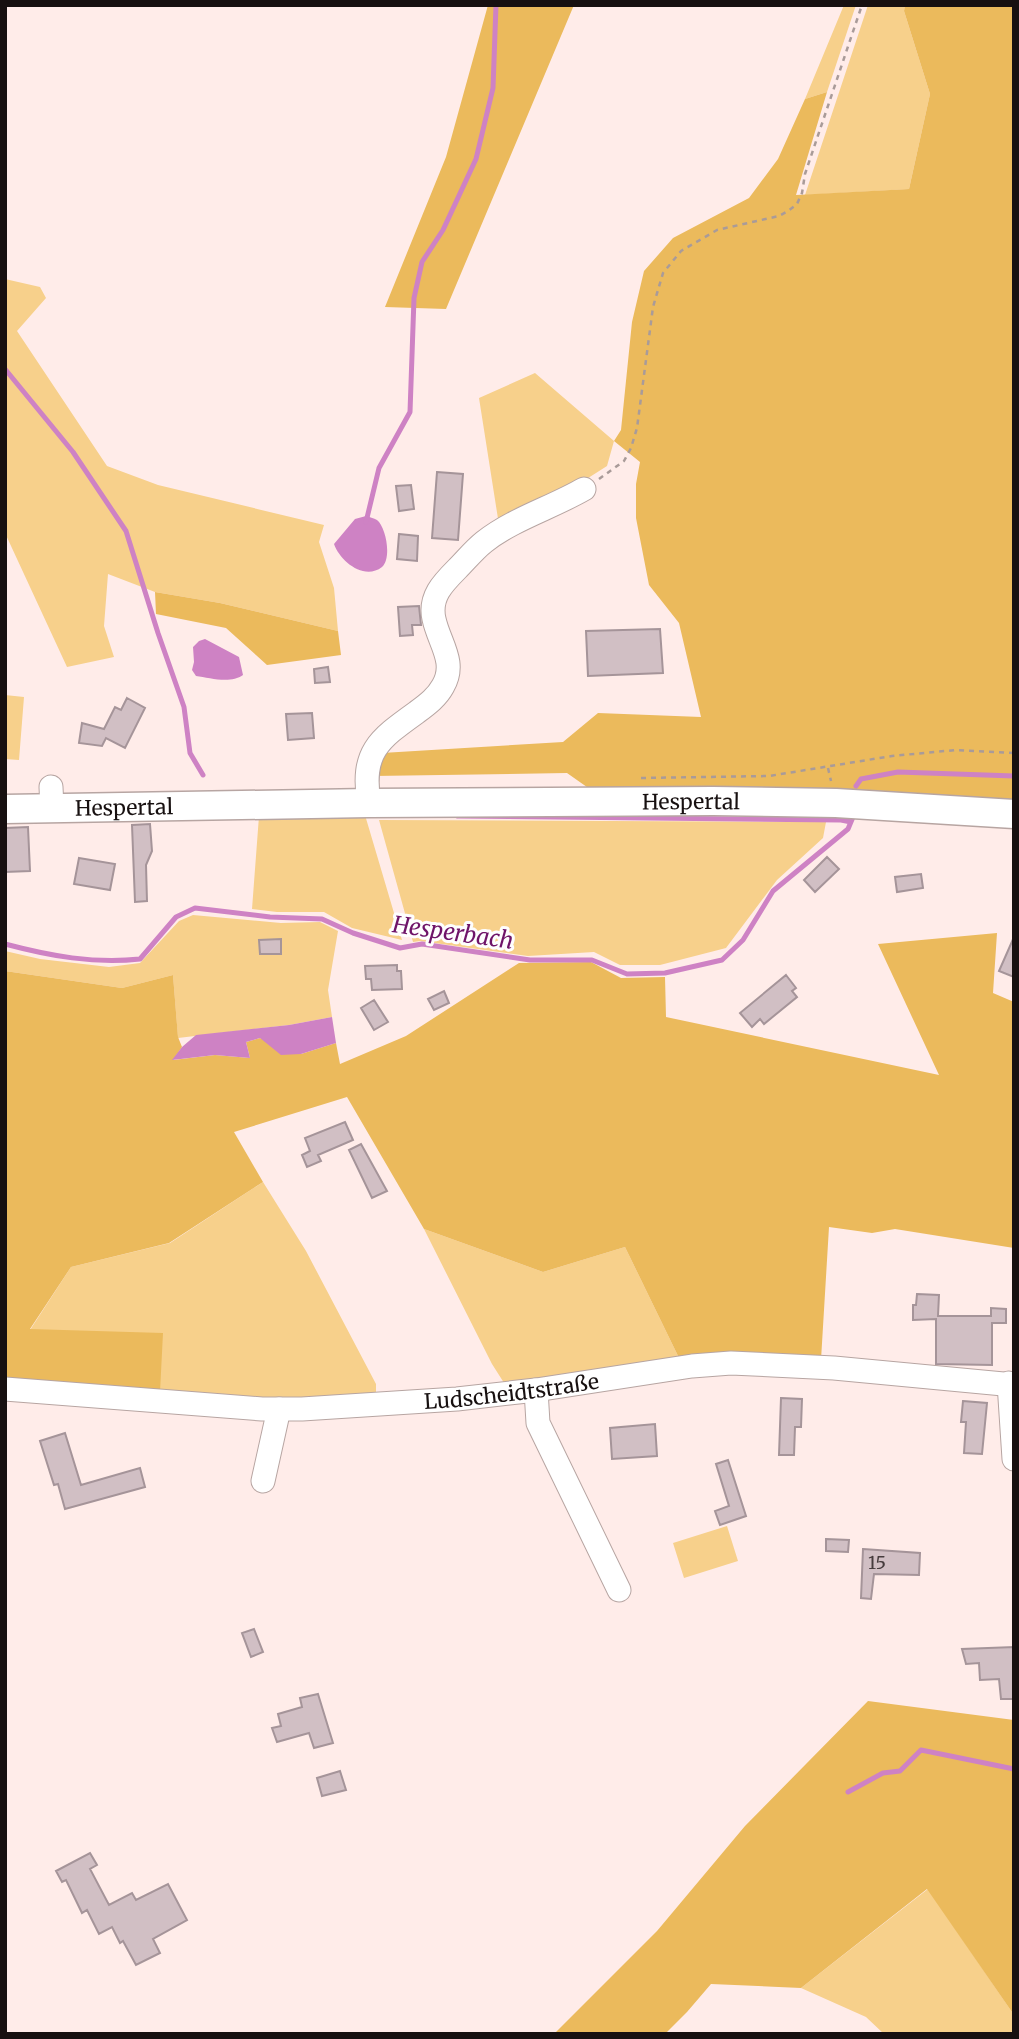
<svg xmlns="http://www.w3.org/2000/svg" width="1019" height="2039" viewBox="0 0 1019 2039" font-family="Merriweather,serif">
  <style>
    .green { fill: #f7d08b }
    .forest { fill: #ebba5c }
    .water { fill: #ce82c4 }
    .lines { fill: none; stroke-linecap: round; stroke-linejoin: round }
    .stream { stroke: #ce82c4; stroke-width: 5 }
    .building { fill: #d1bfc4; stroke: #a59499; stroke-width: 2 }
    .minor-casing { stroke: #b7a5a2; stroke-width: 25 }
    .major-casing { stroke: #b7a5a2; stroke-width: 31 }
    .path { stroke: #a99b99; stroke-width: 2.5; stroke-dasharray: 5 5; stroke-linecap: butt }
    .minor { stroke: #fff; stroke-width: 23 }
    .major { stroke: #fff; stroke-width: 28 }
    .labels { text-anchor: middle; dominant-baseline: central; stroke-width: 6; stroke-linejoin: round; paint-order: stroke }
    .number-label { font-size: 18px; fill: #463c3d }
    .street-label { font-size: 21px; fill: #171010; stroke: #fefefe }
    .water-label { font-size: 23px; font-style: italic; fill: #6f1468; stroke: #fefefe }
  </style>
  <rect width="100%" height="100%" fill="#ffece9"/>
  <path class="green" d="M844,5H856L827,92L805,99Z
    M868,5H905L904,11L930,94L909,189L805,195Z
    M5,279L40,287L46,298L17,331L107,466L158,485L324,525L319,542L334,588L338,631L220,603L155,592L108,574L104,626L114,657L67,667L5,533Z
    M535,373L614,441L607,466L574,487L499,525L479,398Z
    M5,695L24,697L19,760L5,759Z
    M365,815L402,940L352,928L324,912H277L252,909L259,816Z
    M379,820L826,822L823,838L777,880L726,948L660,965H620L594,952L528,956L420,941L413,942Z
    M193,915L281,923L320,922L338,931L328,990L332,1017L289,1025L178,1038L173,975L122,988L5,971V951L40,959L109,967L140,963L179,921Z
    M263,1182L306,1251L376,1384V1393L278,1399L160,1392L30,1330L71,1267L170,1243Z
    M424,1229L543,1272L625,1247L680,1360L506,1386L492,1364Z
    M727,1526L738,1561L684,1578L673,1543Z
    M928,1889L1014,2015V2034H884L866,2017L801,1988Z"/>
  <path class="forest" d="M488,5H574L446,309L385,307L446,157Z
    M905,5H1014V804L594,792L567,773L373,776L382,753L563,742L598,713L701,717L679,623L649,585L636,518V484L640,462L614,441L621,430L632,322L644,271L673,238L749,198L778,159L805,99L827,92L796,195L909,189L930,94L904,11Z
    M155,592L220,603L338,631L341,655L267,665L226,628L156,614Z
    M997,933L993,993L1014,1002V1248L895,1229L872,1233L829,1227L821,1360H680L625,1247L543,1272L424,1229L347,1097L234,1132L263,1182L169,1243L71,1267L30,1329L163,1333L160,1392L5,1379V971L122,988L173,975L178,1037L182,1047L173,1060L215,1055L250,1058L246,1042L260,1038L301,1054L336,1043L340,1064L406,1036L519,963L591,962L621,978L665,977L666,1017L939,1075L878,944Z
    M868,1701L1014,1720V2015L927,1889L801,1988L711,1984L687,2012L665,2034H554L657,1931L745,1826Z"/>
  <path class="water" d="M366,516C369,517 374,518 377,520C386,527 392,558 382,567C364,581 340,561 334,544L355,519Z
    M205,639L239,657L243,675C231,684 210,678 196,676L192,670L194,662L193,647L199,641Z
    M332,1017L336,1043L301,1054L281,1055L260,1038L246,1042L250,1058L215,1055L172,1060L182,1047L196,1035L289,1025Z"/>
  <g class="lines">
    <path class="stream" d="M5,369L73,452L126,531L158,633L184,707L190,753L203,775
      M366,522L379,468L410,412L414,298L422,262L443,230L476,159L493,88L496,5
      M856,786L861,779L898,772L1014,776
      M457,816L841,820L851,822
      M5,944C50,956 94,964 140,959L176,917L195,908L270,917L322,919L353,933L400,948L422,944L530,960H592L627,974L665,973L722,960L743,940L773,891L848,829L853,817
      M848,1792L883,1773L900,1771L921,1750L1014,1769"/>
  </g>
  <path class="building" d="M437,472L463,474L458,540L432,538Z
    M411,485L414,509L399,511L396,486Z
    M399,534L418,536L417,561L397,559Z
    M419,606L421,625H412L413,635L400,636L398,607Z
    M660,629L663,673L588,676L586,631Z
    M328,667L330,682L315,683L314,669Z
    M127,698L145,708L125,748L106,738L102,746L79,743L82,723L104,729L115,707L121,710Z
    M312,713L314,738L288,740L286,714Z
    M150,824L152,851L146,865L147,901L135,902L132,825Z
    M28,827L30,871L5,872V828Z
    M827,857L839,869L815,892L804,880Z
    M79,858L115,864L110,890L74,884Z
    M921,874L923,888L897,892L895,877Z
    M1014,937V977L999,971Z
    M281,939V954H260L259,940Z
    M397,965V971H401L402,989L372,990L371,979H366L365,966Z
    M786,975L796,988L792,991L797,997L764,1024L760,1019L752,1027L740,1013Z
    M444,991L449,1003L434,1010L428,999Z
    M374,1000L388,1022L374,1030L361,1008Z
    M345,1122L353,1140L318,1155L321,1161L307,1167L302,1155L310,1151L305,1138Z
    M361,1144L387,1191L372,1198L349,1150Z
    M917,1294L939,1295L938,1316H991V1308L1006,1309V1323H992V1365L936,1364V1319L913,1320V1305H916Z
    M781,1398L802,1399L801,1427H795L794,1455H779Z
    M963,1401L987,1403L982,1454L964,1453L966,1422H961Z
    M655,1424L657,1456L612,1459L610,1428Z
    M65,1433L81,1485L140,1468L145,1487L65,1509L58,1484L54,1485L40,1441Z
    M728,1460L746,1516L720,1525L715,1511L729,1506L716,1464Z
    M826,1539L849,1540L848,1552L826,1551Z
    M863,1549L920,1553L919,1575L874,1574L871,1599L861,1598Z
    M254,1629L263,1652L251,1657L242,1633Z
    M1014,1647V1699H1001L999,1679L980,1680L979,1663L966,1664L962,1649Z
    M318,1694L333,1743L314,1748L309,1733L277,1742L272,1728L281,1726L278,1714L302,1707L300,1698Z
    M340,1771L346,1790L322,1796L317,1778Z
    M90,1853L97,1865L90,1869L109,1905L132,1893L136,1900L168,1884L187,1920L153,1939L160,1953L136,1965L123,1941L120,1943L112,1927L99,1934L87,1910L82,1913L66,1880L62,1882L56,1871Z"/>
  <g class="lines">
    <defs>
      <g id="minor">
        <path d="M51,787L52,808"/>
        <path d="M369,803C361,752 378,740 417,712C428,704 437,697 443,686C457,662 439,643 434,619C429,597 443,583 457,569C466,560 474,550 484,542C513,519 551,508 584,489"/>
        <path d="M1009,1383L1014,1459"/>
        <path id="s1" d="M5,1389L262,1409H302L457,1399L536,1390L692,1366L731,1363L834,1368L1014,1385"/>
        <path d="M536,1390L538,1423L619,1590"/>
        <path d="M263,1481L279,1409"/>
      </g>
      <g id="major">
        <path id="s2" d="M5,809L369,803L713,801L836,803L1014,814"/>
      </g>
    </defs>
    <use href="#minor" class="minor-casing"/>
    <use href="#major" class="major-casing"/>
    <path class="path" d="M599,479L624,461L631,448L637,428L653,307L663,273L681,251L717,230L779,216L788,211L797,204L802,193L805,174L862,5
      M828,768L831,781
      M641,778L769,776L892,756L956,750L1014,753"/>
    <use href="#minor" class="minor"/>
    <use href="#major" class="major"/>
  </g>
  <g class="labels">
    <g class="number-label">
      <text x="877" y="1562">15</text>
    </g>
    <g class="street-label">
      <text stroke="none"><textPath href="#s2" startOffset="686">Hespertal</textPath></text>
      <text stroke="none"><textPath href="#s2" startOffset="119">Hespertal</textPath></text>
      <text stroke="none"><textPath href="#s1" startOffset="508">Ludscheidtstraße</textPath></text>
    </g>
    <g class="water-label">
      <text transform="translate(453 932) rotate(8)">Hesperbach</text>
    </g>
  </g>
  <rect width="1019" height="2039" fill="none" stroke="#171010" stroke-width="14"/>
</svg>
